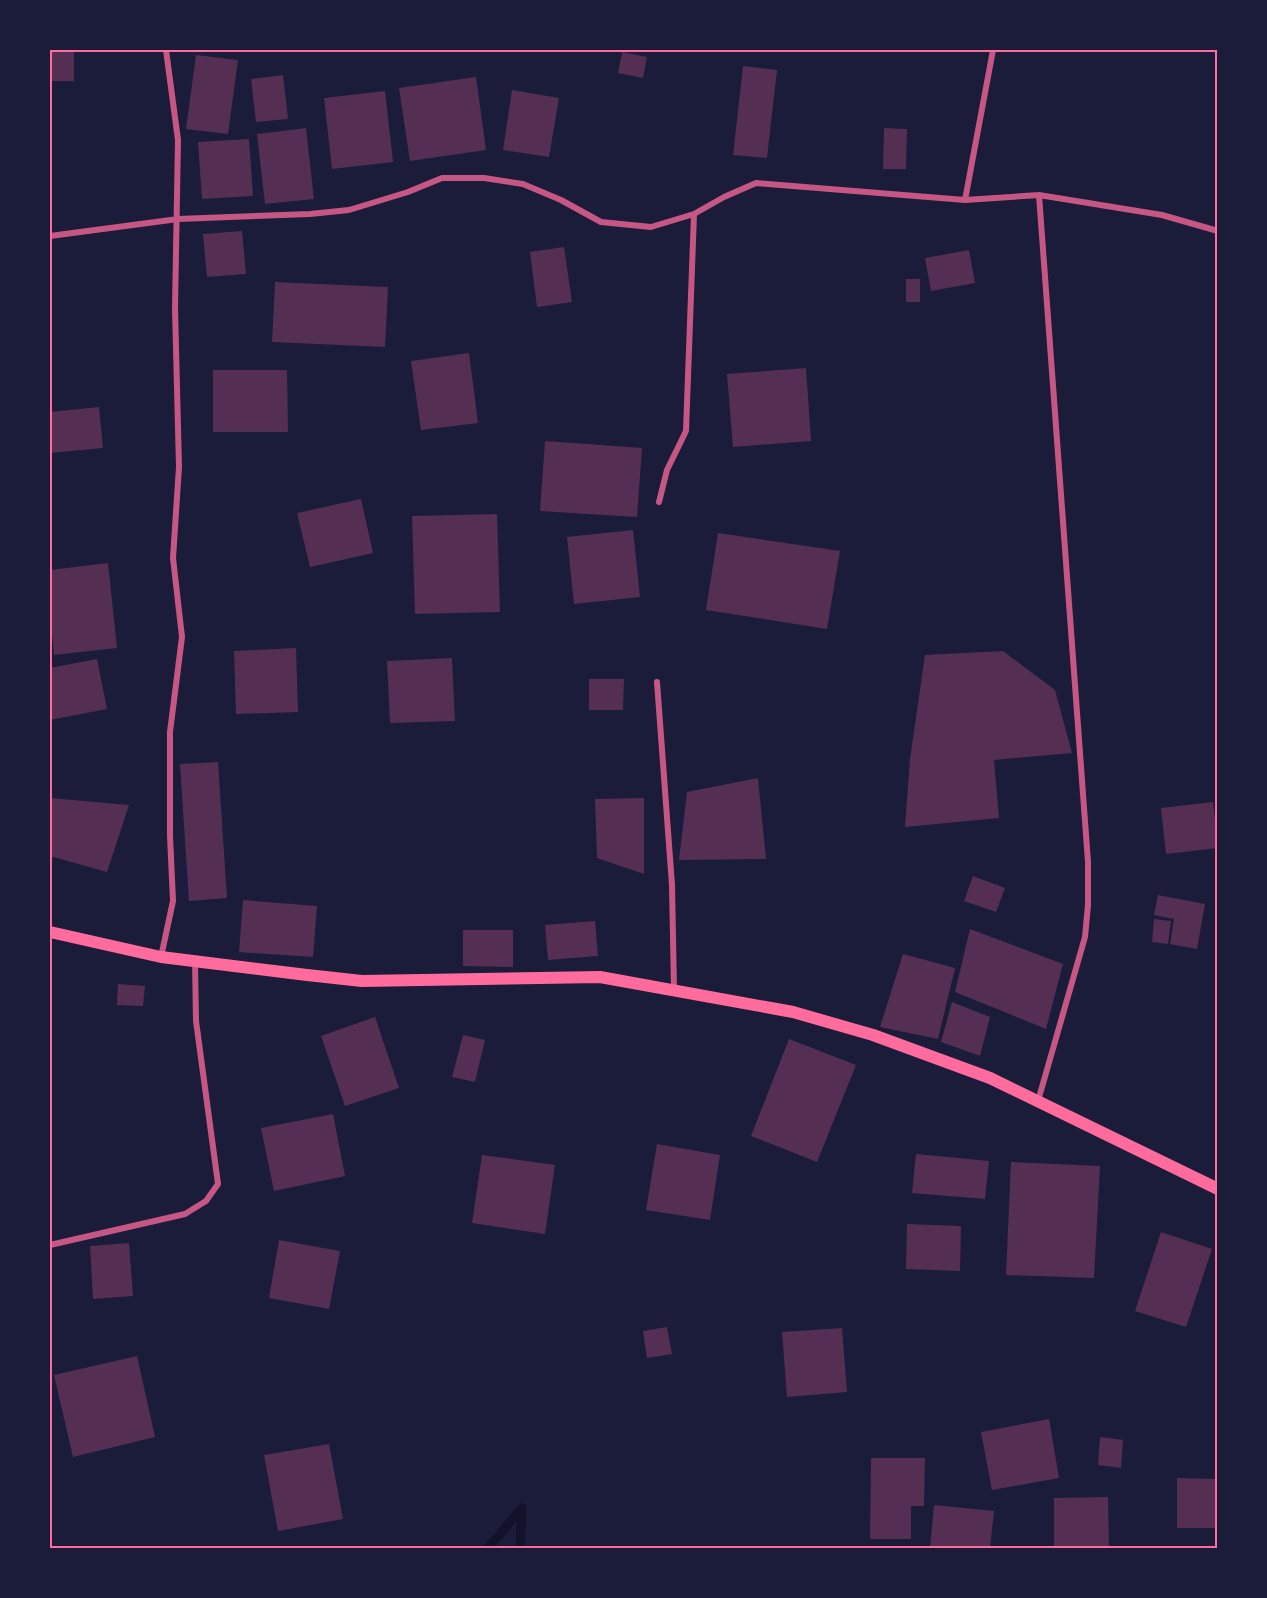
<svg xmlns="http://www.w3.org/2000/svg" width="1267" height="1598" viewBox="0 0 1267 1598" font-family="'Roboto Serif',serif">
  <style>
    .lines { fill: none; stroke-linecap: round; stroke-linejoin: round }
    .stream { stroke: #12122b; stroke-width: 9 }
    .building { fill: #542f53 }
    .minor { stroke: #c65784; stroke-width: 6 }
    .secondary { stroke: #ff6b9d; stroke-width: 12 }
    .neatline { fill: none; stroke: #ff6b9d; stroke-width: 2 }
  </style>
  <rect width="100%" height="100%" fill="#1b1b3a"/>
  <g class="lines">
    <path class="stream" d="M488,1548L522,1508L520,1548"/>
  </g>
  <path class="building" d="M50,50H74V81H50Z
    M622,52L647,57L643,78L618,73Z
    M196,55L238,60L228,134L186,129Z
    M743,66L777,70L767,158L733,155Z
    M283,75L288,119L256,122L251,79Z
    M476,77L486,150L410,161L399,88Z
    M512,90L559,98L549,157L503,150Z
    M385,91L393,162L332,169L324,98Z
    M306,128L314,199L265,204L257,134Z
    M884,128L907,129L906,169H883Z
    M249,139L253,196L202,199L198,142Z
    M242,231L246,274L207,277L203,234Z
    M564,247L572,302L537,307L530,252Z
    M969,250L975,283L931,291L925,258Z
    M906,279H920V302H906Z
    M275,282L388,287L385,347L272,342Z
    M469,353L478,423L421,430L411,361Z
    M806,368L811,441L733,447L727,374Z
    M213,370H287L288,432H213Z
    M99,407L103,448L50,453V412Z
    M545,441L642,448L637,517L540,511Z
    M361,499L373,553L310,567L297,513Z
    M497,514L500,612L415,614L412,516Z
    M633,530L640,597L574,604L567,537Z
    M718,533L840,551L827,629L706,610Z
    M108,563L117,648L54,655L50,613V570Z
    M296,648L298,712L236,714L234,651Z
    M1003,651L1055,690L1072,753L994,760L999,818L905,827L910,759L925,655Z
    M452,658L455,721L390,723L387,661Z
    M97,659L107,709L50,720V668Z
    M589,679H624L623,710H589Z
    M218,762L227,898L189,901L180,764Z
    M758,778L766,859L679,860L687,792Z
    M50,798L129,805L107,872L50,856Z
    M644,798V874L597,858L595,799Z
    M1213,802L1218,848L1166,854L1161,808Z
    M973,876L1005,888L996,912L964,901Z
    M1158,895L1205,904L1197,949L1170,944L1174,919L1154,915Z
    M243,900L317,906L313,957L239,952Z
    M1154,919L1171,921L1168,944L1152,942Z
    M595,921L598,956L548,960L545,925Z
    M970,929L1063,964L1046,1029L955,992Z
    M463,930H513V967L463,966Z
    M903,954L955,968L938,1039L880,1027Z
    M118,984L145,986L143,1006L117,1005Z
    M952,1002L990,1017L980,1056L941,1042Z
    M375,1017L399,1088L345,1106L321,1036Z
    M463,1035L485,1040L475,1082L452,1077Z
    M789,1039L856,1065L817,1162L751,1136Z
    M333,1114L345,1176L274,1191L261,1128Z
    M657,1144L720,1155L710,1220L646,1210Z
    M916,1154L989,1161L985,1199L912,1193Z
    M482,1155L555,1165L545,1234L472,1223Z
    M1011,1162L1100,1166L1094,1278L1006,1275Z
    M907,1224L961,1226L960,1271L906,1269Z
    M1161,1232L1212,1249L1186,1327L1135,1311Z
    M279,1240L340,1251L329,1309L269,1298Z
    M129,1243L133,1296L93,1299L90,1246Z
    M667,1327L672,1354L647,1358L643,1331Z
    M842,1328L847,1392L787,1397L782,1332Z
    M137,1356L155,1437L73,1457L54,1375Z
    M1049,1419L1059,1478L992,1490L981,1432Z
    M1100,1437L1123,1440L1121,1468L1098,1465Z
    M329,1444L343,1519L278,1531L264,1455Z
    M871,1458H925L924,1506H911V1539H870Z
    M1177,1478L1218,1479V1528H1177Z
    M1108,1497L1109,1548H1054V1498Z
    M934,1505L994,1511L990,1548H930Z"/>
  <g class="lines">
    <path class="minor" d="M965,200L993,50
      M50,236L178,219L310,214L349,210L408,192L442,178H484L523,184L561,200L601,222L651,227L694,214L724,197L756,183L965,200L1039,195L1162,215L1218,231
      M659,502L667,470L686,431L694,214
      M657,682L672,885L674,990
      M161,957L173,901L170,836V732L182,637L173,558L179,467L175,308L178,140L166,50
      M1038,1101L1085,937L1088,905V862L1039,195
      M50,1245L185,1214L206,1201L218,1184L196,1021L195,962"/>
    <path class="secondary" d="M50,932L161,957L307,975L362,981L600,977L793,1012L873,1035L990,1078L1218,1189"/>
  </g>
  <rect width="1267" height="1598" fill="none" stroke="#1b1b3a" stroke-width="102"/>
  <rect x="51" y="51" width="1165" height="1496" class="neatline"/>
</svg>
